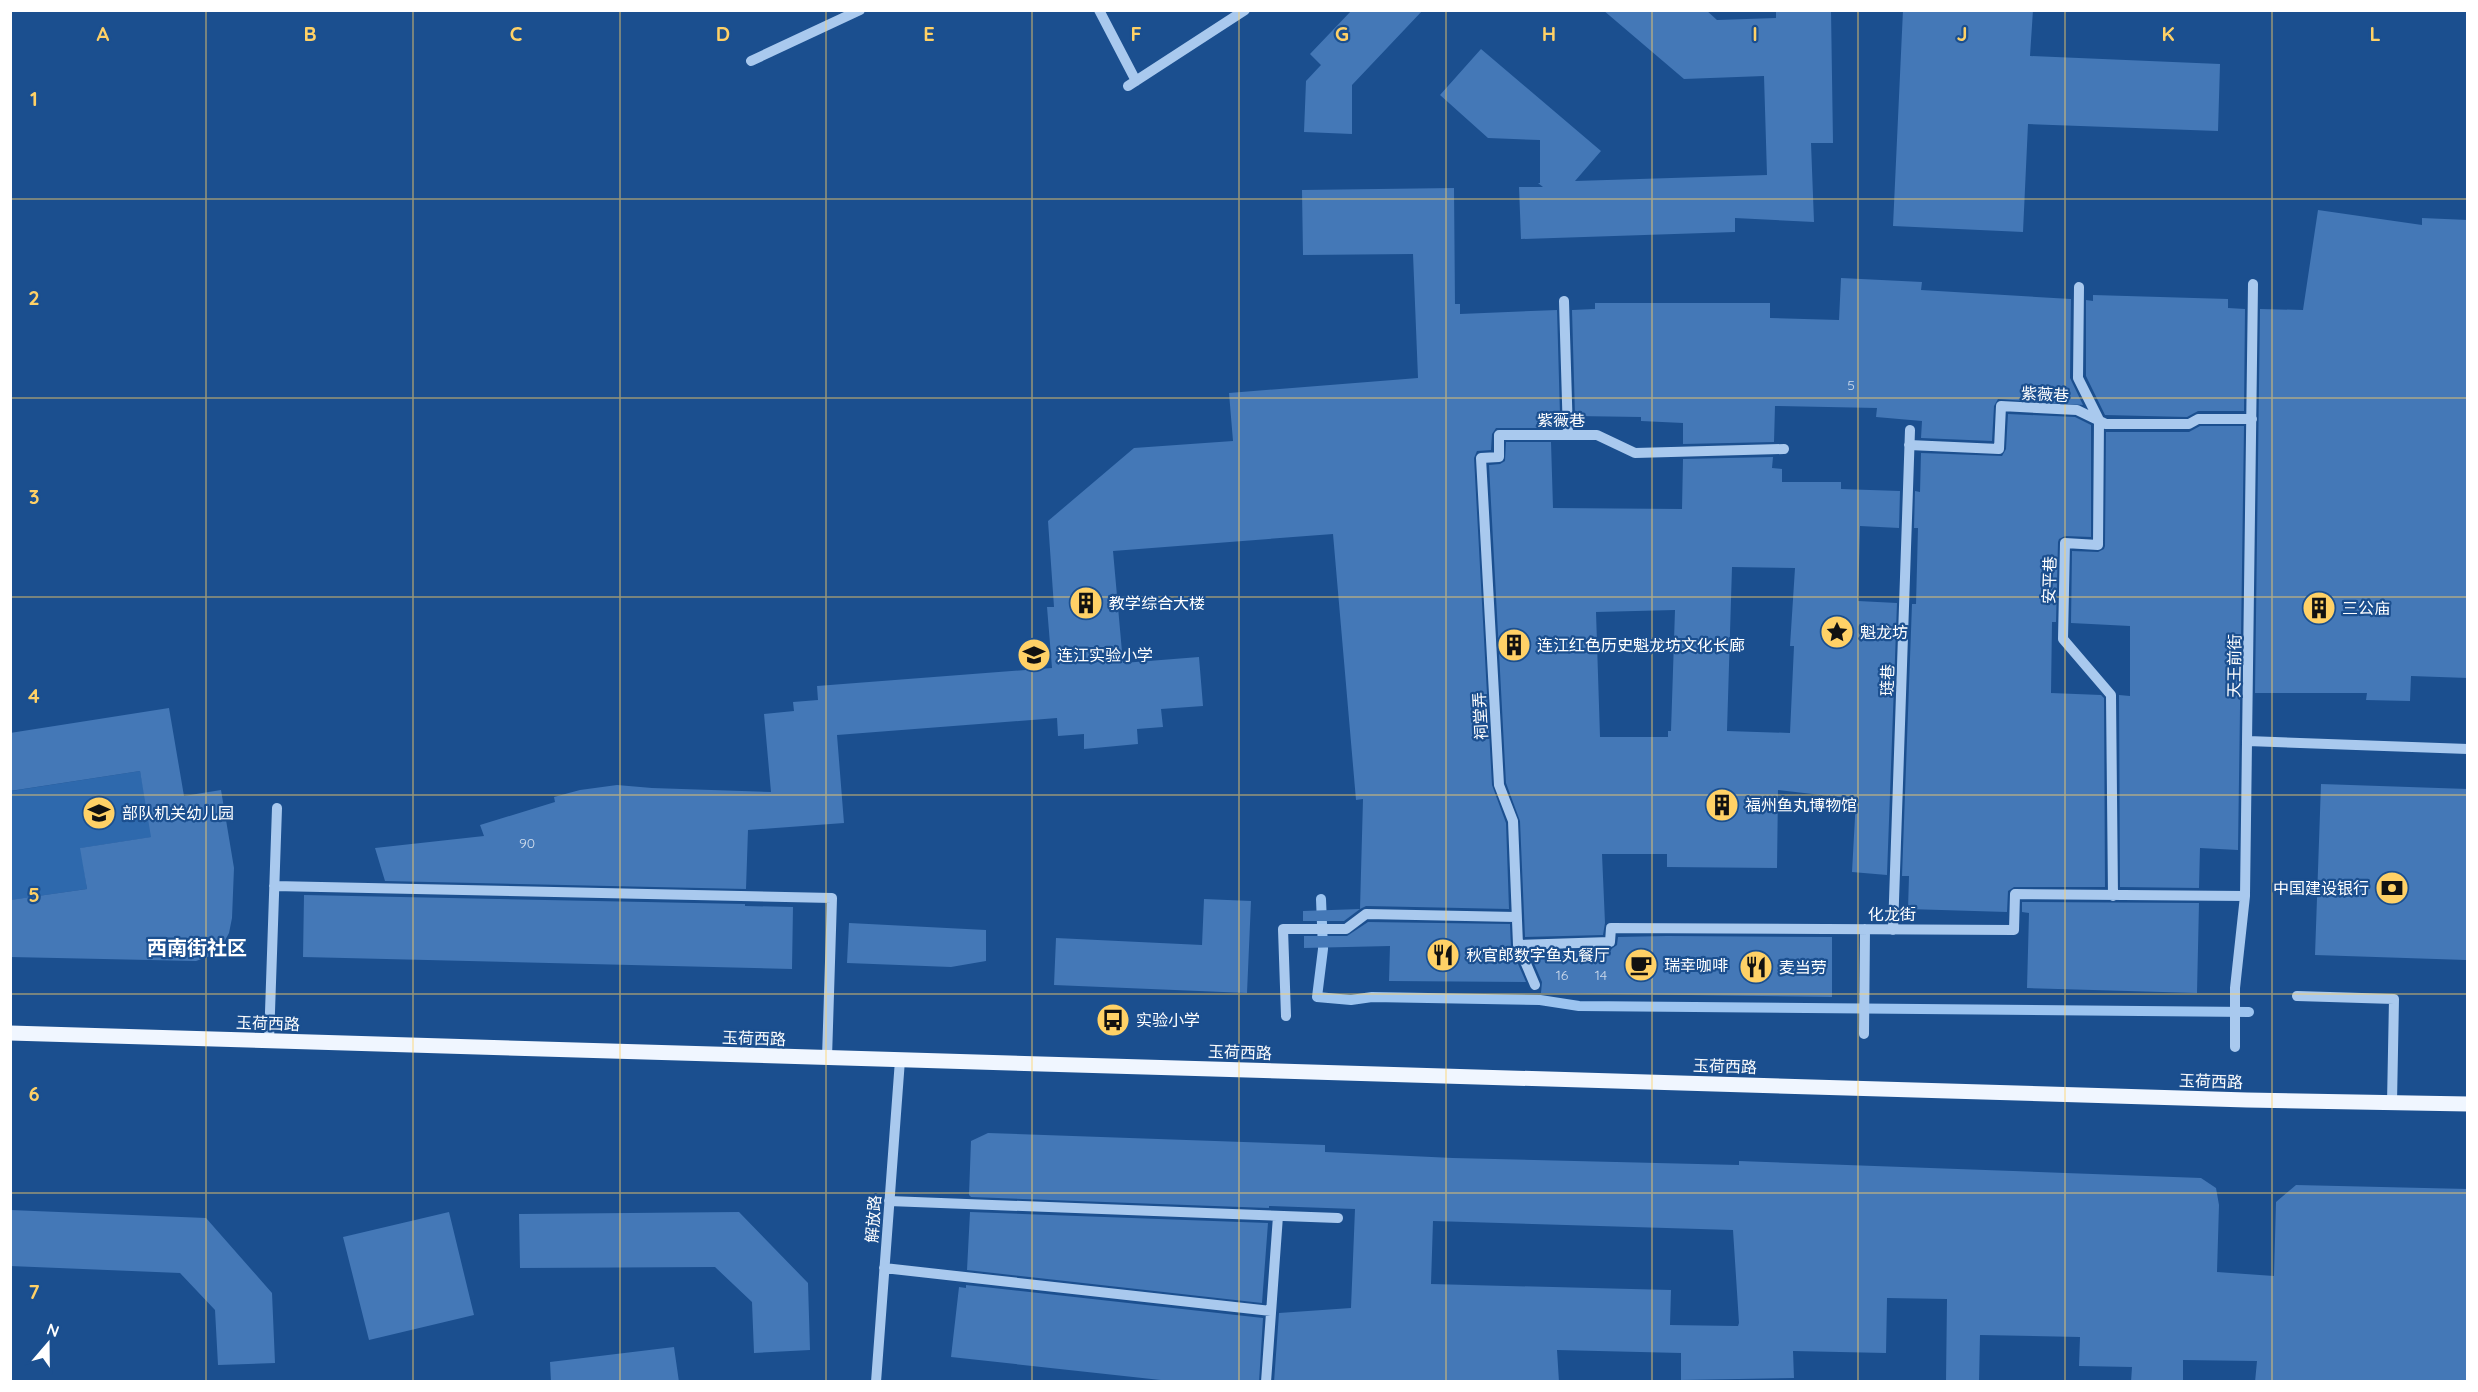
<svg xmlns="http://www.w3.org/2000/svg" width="2478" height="1392" viewBox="0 0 2478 1392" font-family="Quicksand,'Noto Sans SC',sans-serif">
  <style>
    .green { fill: #2e69ad }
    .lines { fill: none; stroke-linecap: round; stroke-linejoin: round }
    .stream { stroke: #9cc4f0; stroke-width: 10 }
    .building { fill: #4478b7; fill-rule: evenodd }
    .minor { stroke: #a9c9ee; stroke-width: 10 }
    .major { stroke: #f0f6ff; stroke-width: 15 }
    .grid { fill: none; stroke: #ffd166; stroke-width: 1.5; stroke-opacity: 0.55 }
    .labels { text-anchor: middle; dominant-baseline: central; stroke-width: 4.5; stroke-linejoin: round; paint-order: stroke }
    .number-label { font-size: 14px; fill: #d0dded }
    .street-label { font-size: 16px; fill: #fff; stroke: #1b4f8f }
    .poi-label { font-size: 16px; fill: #fff; stroke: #1b4f8f; text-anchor: start }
    .quarter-label { font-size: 20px; font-weight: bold; fill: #fff; stroke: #1b4f8f }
    .grid-label { font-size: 20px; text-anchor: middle; font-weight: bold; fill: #ffd166; stroke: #1b4f8f; stroke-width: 4.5; stroke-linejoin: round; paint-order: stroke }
  </style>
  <rect width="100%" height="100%" fill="#1b4f8f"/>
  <path class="green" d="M140,771L146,801L184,796L191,831L81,848L87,889L11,900V791Z"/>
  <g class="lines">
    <path class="stream" d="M1321,899L1323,949L1317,997L1351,1000L1372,997L1540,1000L1579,1006L2249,1012"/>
  </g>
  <path class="building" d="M1352,10H1423L1352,85V134L1304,132L1306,81L1321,65L1310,54Z
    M1603,10H1706L1717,20L1776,18V10H1831L1833,143H1811L1814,222L1735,218V232L1521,239L1519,187H1543L1538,183H1540V140L1488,138L1440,95L1481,49L1601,151L1575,181L1767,175L1764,76L1684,79Z
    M1903,10H2033L2030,56L2220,64L2218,131L2028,124L2023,232L1893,226Z
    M1454,188L1455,304H1460V314L1557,310L1560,415L1550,416V428H1496L1492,434L1491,450L1477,451L1474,458L1492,785L1506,823L1509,909L1366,906L1360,909L1363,799L1356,800L1333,534L1113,551L1123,663L1199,657L1203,706L1161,709L1163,727L1137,729L1138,744L1084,749V734L1058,736L1057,718L837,735L844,823L748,830L746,889L385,881L375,848L484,836L480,825L555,802L554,797L580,790L617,785L652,788L771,792L764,714L794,711L793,702L818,700L817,686L1052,668L1047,607H1054L1048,521L1134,448L1233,441L1229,393L1418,378L1413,254L1303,255L1302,190Z
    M2318,210L2422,225V218L2468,220V678L2411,676L2410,701L2366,700L2367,693H2255L2260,309L2303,310Z
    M1841,278L1922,282L1921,290L2071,299L2070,378L2083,405L1998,399L1994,406L1992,441L1921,438L1922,421L1876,417L1877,408L1775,406L1774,442L1683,444V423L1641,421V417L1575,416L1572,310L1595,309V303H1770V318L1839,320Z
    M2093,295L2228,299V308L2245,309L2244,411H2198L2187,417L2105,415L2086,376V300L2093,301Z
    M2008,414L2075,417L2091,425V537L2065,536L2059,539L2058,542L2056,622H2052L2051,693L2101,695L2104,698L2105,887H2014L2008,891L2007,912L1908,909L1909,876H1902L1912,604H1916L1918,528H1914L1915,491L1920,492L1921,453L2002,456L2006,449Z
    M2200,426H2244L2238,850L2200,848L2199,888L2120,887L2119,695L2130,696V626L2071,623L2072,551L2098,552L2104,549L2105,546L2106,432H2189Z
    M1506,442H1551L1553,508L1682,509L1683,459L1773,457L1772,468L1782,469V482H1841V489L1900,491L1899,528L1860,526L1858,601L1897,603L1887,875L1852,872L1856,799L1778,790L1777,868L1667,867V854H1602L1605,923L1603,935L1525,937L1520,821L1506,783L1489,465L1500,464L1505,461ZM1732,567L1795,568L1790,646H1794L1790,733L1727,731ZM1675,610L1671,731H1668V737H1600L1596,612Z
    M169,708L184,796L221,790L234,868L232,918L229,933L222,946L210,956L196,961L10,957V900L87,889L80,848L151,837L140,771L10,791V733Z
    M2321,784L2468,789L2466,960L2315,955Z
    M304,895L745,904V906L793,907L792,969L303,957Z
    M1204,899L1251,901L1247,993L1054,985L1056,938L1202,945Z
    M2022,902L2199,903L2197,993L2027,988L2029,913L2022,912Z
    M1360,909L1344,921H1303V911Z
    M1368,922L1510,924L1511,948L1526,982L1389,981L1390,946L1304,948V936H1347Z
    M849,923L986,930V961L951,967L847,963Z
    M1667,936L1832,937V997L1541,993L1542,982L1529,952L1610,950L1617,945L1618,937Z
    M988,1133L1325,1145V1152L1453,1158L1739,1165V1161L2201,1178L2216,1188L2219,1205L2217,1272L2274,1276L2276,1202L2296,1185L2468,1189L2466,1382H2255L2257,1361L2183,1360V1382H2131L2132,1367L2079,1366L2080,1337L1980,1335L1979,1382H1946L1947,1299L1887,1298L1886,1353L1793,1351L1794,1378L1681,1380V1353L1557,1350L1559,1382H1274L1279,1313L1351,1308L1355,1209L1269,1206V1208L971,1197L969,1195L971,1141ZM1433,1221L1733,1230L1739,1323L1738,1326L1670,1325L1671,1290L1431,1284Z
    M10,1210L206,1218L272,1293L275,1363L218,1365L215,1310L180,1273L10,1266Z
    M449,1212L474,1315L369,1340L343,1237Z
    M739,1212L808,1283L810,1350L754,1353L752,1302L715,1267L520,1268L519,1214Z
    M970,1212L1268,1223L1262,1303L967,1270Z
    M966,1285L1263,1318L1259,1382H1179L951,1357L959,1287L966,1288Z
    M674,1347L679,1382H551L550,1362Z"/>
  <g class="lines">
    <path class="minor" d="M1099,10L1136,81
      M751,61L860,10
      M1128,86L1245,10
      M2079,287L2078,378L2099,420L2098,545L2065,543L2063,639L2111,695L2113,896
      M1564,301L1568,435
      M1909,445L1999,449L2001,406L2077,410L2106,424H2189L2198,419H2252
      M2248,741L2468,749
      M274,886L832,898L827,1058
      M1893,930L1910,430
      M1518,945L1610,942L1611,928L2014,930L2015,894L2245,896
      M1535,985L1518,945L1513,821L1499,785L1481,458L1499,457V435H1597L1635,453L1784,449
      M2297,996L2394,999L2392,1103
      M1286,1016L1283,929H1346L1366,914L1516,917
      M1864,1034L1865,929
      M269,1041L277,808
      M2235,1047V988L2245,896L2253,284
      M889,1201L1338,1218
      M884,1268L1271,1311
      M876,1382L900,1060
      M1266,1382L1278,1216"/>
    <path class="major" d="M10,1033L2247,1100L2468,1104"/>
  </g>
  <path class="grid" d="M206,10V1382M413,10V1382M620,10V1382M826,10V1382M1032,10V1382M1239,10V1382M1446,10V1382M1652,10V1382M1858,10V1382M2065,10V1382M2272,10V1382M10,199H2468M10,398H2468M10,597H2468M10,795H2468M10,994H2468M10,1193H2468"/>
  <defs>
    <symbol id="building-disc" viewBox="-11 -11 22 22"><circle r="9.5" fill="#ffd166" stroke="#1b4f8f"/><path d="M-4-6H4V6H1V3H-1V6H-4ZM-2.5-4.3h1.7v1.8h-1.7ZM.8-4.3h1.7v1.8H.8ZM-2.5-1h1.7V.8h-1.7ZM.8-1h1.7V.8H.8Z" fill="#111"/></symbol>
    <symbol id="sight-disc" viewBox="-11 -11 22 22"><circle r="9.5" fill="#ffd166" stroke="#1b4f8f"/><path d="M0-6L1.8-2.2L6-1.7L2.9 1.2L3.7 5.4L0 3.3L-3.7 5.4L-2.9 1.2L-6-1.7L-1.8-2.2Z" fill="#111"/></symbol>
    <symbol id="school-disc" viewBox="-11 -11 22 22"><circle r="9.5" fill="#ffd166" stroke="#1b4f8f"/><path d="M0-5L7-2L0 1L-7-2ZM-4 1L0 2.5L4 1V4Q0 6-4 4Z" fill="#111"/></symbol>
    <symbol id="bank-disc" viewBox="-11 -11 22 22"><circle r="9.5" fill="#ffd166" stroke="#1b4f8f"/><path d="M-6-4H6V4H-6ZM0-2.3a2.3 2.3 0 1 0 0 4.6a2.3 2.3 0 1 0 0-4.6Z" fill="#111"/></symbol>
    <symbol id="restaurant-disc" viewBox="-11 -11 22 22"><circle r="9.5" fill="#ffd166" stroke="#1b4f8f"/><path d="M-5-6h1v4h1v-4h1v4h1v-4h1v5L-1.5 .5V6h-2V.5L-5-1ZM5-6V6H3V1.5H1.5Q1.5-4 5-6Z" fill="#111"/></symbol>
    <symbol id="cafe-disc" viewBox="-11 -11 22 22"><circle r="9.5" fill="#ffd166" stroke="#1b4f8f"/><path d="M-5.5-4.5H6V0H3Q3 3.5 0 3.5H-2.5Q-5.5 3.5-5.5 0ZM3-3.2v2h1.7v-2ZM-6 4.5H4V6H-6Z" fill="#111"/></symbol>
    <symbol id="bus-disc" viewBox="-11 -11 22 22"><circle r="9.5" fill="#ffd166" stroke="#1b4f8f"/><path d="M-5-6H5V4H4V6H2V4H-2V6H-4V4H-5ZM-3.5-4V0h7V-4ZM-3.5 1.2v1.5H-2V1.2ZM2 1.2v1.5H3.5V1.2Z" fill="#111"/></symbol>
  </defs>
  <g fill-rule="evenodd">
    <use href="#building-disc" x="1067" y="584" width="38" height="38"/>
    <use href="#building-disc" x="2300" y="589" width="38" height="38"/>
    <use href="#sight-disc" x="1818" y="613" width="38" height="38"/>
    <use href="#building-disc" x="1495" y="626" width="38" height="38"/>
    <use href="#school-disc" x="1015" y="636" width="38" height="38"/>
    <use href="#building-disc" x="1703" y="786" width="38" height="38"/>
    <use href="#school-disc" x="80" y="794" width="38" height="38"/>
    <use href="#bank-disc" x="2373" y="869" width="38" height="38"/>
    <use href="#restaurant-disc" x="1424" y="936" width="38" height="38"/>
    <use href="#cafe-disc" x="1622" y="946" width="38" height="38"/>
    <use href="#restaurant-disc" x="1737" y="948" width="38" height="38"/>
    <use href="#bus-disc" x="1094" y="1001" width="38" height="38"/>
  </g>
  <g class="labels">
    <g class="number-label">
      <text x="1851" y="385">5</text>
      <text x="527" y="843">90</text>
      <text x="1562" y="975">16</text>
      <text x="1601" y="975">14</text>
    </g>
    <g class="street-label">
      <text transform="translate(2045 394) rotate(3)">紫薇巷</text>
      <text x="1561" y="420">紫薇巷</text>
      <text transform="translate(2049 580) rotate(-88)">安平巷</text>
      <text transform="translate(2234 666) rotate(-89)">天王前街</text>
      <text transform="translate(1887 680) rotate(-88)">琏巷</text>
      <text transform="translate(1480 716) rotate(-93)">祠堂弄</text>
      <text x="1892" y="914">化龙街</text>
      <text transform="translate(268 1023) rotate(2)">玉荷西路</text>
      <text transform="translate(754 1038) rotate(2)">玉荷西路</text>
      <text transform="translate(1240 1052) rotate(2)">玉荷西路</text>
      <text transform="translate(1725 1066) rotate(2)">玉荷西路</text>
      <text transform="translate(2211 1081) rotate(2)">玉荷西路</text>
      <text transform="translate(873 1219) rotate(-86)">解放路</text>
    </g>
    <g class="poi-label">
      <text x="1109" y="603">教学综合大楼</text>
      <text x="2342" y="608">三公庙</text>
      <text x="1860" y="632">魁龙坊</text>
      <text x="1537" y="645">连江红色历史魁龙坊文化长廊</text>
      <text x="1057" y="655">连江实验小学</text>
      <text x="1745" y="805">福州鱼丸博物馆</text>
      <text x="122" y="813">部队机关幼儿园</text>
      <text x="2369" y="888" text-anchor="end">中国建设银行</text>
      <text x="1466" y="955">秋官郎数字鱼丸餐厅</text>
      <text x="1664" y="965">瑞幸咖啡</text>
      <text x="1779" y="967">麦当劳</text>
      <text x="1136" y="1020">实验小学</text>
    </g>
    <g class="quarter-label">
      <text x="197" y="947">西南街社区</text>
    </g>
  </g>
  <g class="grid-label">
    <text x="103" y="41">A</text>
    <text x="310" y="41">B</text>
    <text x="516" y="41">C</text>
    <text x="723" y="41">D</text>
    <text x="929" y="41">E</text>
    <text x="1136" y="41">F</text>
    <text x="1342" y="41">G</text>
    <text x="1549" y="41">H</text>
    <text x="1755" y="41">I</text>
    <text x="1962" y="41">J</text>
    <text x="2168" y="41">K</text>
    <text x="2375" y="41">L</text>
    <text x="34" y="106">1</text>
    <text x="34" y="305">2</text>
    <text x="34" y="504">3</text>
    <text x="34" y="703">4</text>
    <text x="34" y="902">5</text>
    <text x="34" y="1101">6</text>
    <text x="34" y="1299">7</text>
  </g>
  <rect width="2478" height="1392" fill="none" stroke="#ffffff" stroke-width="24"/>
  <g transform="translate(48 1344) rotate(20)" stroke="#1b4f8f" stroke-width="4.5" paint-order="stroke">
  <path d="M0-4.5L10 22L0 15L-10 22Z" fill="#ffffff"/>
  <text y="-9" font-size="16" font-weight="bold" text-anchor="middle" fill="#ffffff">N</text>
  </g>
</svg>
